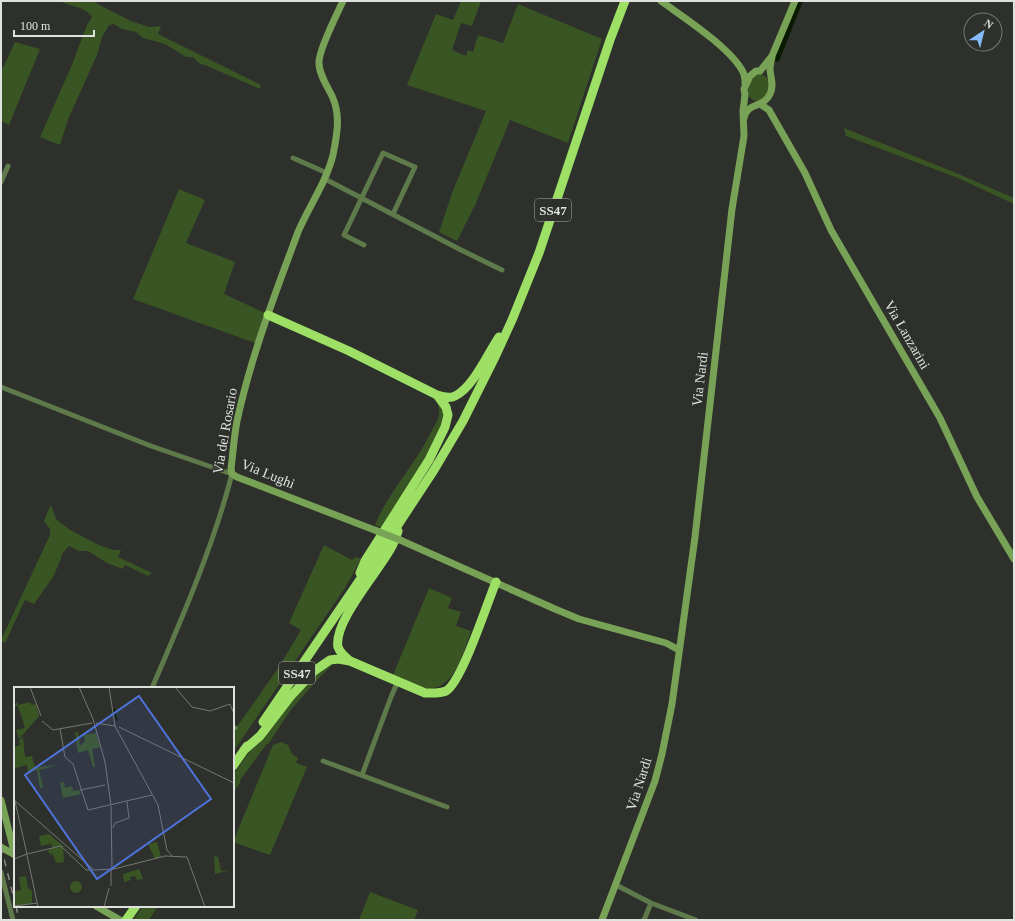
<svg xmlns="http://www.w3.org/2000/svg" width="1015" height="921" viewBox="0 0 1015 921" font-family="Georgia,serif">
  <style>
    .green { fill: #3a5524 }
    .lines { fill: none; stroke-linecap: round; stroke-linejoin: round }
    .canal { stroke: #091b00; stroke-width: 5.5 }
    .street { stroke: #5e794a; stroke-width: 5 }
    .secondary { stroke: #78a356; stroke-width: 7 }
    .highway { stroke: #9de065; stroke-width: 9 }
    .rail { stroke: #888a86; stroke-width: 1.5; stroke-dasharray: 7 7; stroke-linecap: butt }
    .secondary-bridge { stroke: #78a356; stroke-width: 7 }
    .labels { text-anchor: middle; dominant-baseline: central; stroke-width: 3; stroke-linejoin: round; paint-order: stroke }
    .shield { fill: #2d302b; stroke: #aaada9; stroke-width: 1 }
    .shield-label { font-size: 13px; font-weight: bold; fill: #e0e2df }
    .street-label { font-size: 14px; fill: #e0e2df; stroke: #2d302b }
    .inset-river { fill: none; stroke: #091b00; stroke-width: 2 }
    .inset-road { fill: none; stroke: #757773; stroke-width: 1 }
    .view { fill: #4e73da; fill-opacity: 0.15; stroke: #4e73da; stroke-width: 2 }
    .inset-edge { fill: none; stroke: #e0e2df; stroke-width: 2 }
  </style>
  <rect width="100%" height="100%" fill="#2d302b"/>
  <path class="green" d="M60,1H92L115,13L131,21L149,27L161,26L158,34L261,85L260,89L205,65L200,64L193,57H186L165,44L143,38L136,32L122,29L114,24L109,25L102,37L97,55L69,117L60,145L40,137L71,67L87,25L92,17C85,6 70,7 60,1Z
    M461,1H481L472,26L461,23L452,50L466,56L468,50L473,52L478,35L503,43L518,4L602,39L568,143L510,120L476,203L457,241L439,232L452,193L486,111L407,85L436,14L453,20Z
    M15,42L40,49L9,125L1,121V67L3,68Z
    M757,74H762L767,78C770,88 768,98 757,101C742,98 748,81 757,74Z
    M844,128L949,170L1014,198V204L958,178L846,136Z
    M179,189L205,200L186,243L235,262L224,294L265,313L255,343L133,299Z
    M436,400L444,406V419L427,456L382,528L375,525C387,494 415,465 430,434C433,428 438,421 439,414C440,409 438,404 436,400Z
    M50,506L52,507L56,519L70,530L99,545L113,550H121L118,557L152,573L148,576L125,565L123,569L107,563L88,551H79L69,546L62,554L61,559L53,577L34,604L25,600L5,643L1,640L50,535V529L44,521Z
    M324,545L352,560L356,557L361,559L345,588L233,752V727L236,728L279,667L301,630L289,623Z
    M429,588L452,598L448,608L461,612L456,626L471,631C463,653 454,693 424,688C414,686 403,679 393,675Z
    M334,663L317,680L290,711L269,743L266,745L240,780V783L233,793V775L247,755L323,665Z
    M281,742L288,745L292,754L298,758L296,763L307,767L270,855L233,842L273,745Z
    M370,892L418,910L414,920H359Z
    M143,906H158L149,920H133Z"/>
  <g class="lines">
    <path class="canal" d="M777,59L800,1"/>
    <path class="street" d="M293,158L327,173
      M325,179L461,250L502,270
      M1,182L8,166
      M364,245L344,235L383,153L415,167L393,214
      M1,387L151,446L232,474C213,547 182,618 152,688
      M233,727L235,728
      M323,761L447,807
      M362,775L391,697L398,681
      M1,872L13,920
      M616,885L651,903L696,920
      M644,920L651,903"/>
    <path class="secondary" d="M343,1C337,14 318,51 319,63C319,74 327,86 332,96C341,115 337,135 333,155C326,183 309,206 298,232C275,294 251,356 237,421C234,437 233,453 231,469L232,474L237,477L377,531
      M661,1C683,17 731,48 743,72C745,76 745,79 745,84
      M760,104L769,110L805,173L831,230L940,418L977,497L1014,559
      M744,118C748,101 763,109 770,94C774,87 771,78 770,70C770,66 771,61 772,57
      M400,540L555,609L579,619L666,643L679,650
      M1,800L15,855
      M1,847L15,855
      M96,906L120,920
      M602,920L655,781L662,754L672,704L695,537L732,209L744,136L743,111L745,95L744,89L750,76L756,71H760L772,56L795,1"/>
    <path class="highway" d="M268,315L349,351L437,395C443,397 449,399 455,396C473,388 488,353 499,337
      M392,534L434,470L463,421L496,355L512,320L539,253L610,40L625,1
      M360,573L365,561L429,460L445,427L448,415L446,407L437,395
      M350,661C345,657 340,653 338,647C333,622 379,571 391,548C394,543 396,537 398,531
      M263,722L387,540
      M244,750L260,736L290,697L314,671L330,660L338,659L350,661L425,693C432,693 439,694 446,691C462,682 487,603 496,582
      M233,766L247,746
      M126,920L136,906"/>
    <path class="rail" d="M1,846L15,903
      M16,906L19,920"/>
    <path class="secondary-bridge" d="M377,531L400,540"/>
  </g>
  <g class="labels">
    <g class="shield">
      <rect x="535" y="199" width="36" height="22" rx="3"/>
      <rect x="279" y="662" width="36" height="22" rx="3"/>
    </g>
    <g class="shield-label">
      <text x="553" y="210">SS47</text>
      <text x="297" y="673">SS47</text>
    </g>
    <g class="street-label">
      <text transform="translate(907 335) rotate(60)">Via Lanzarini</text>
      <text transform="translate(700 379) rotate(-83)">Via Nardi</text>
      <text transform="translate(225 431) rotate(-80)">Via del Rosario</text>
      <text transform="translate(268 474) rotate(22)">Via Lughi</text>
      <text transform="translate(639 784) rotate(-72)">Via Nardi</text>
    </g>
  </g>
  <g transform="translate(14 687)">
    <rect width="220" height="220" fill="#2d302b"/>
    <path d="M3,15L4,18L16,15L17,18L22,17L25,29L5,52L2,43L11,41L4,19H0ZM61,45H64L66,59L71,54L70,48L82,46L86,60L78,62L81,80H79L74,63L64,66ZM9,50L11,70L18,69L21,81L47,77L25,83L29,100L26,101L23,83L11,86L14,84L13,78L2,81L0,79V60L6,58L5,53ZM50,95L51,101L58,99L59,104L65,103L67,107L49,111L46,96ZM35,147L43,154L47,157L77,183L50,160H38L36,155V157L27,159L25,149ZM143,155L147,170L141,172L134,157ZM49,160L50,175L42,176L38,165L37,169L35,165L32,166L38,161ZM200,169L204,170L207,184L217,183L201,187ZM125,182L129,192L123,193L121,189L116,190L117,193L110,195L109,187ZM12,189L14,201L18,204V216L0,219V198L1,204L7,203L5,190ZM56 200a6 6 0 1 1 12 0a6 6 0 1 1-12 0Z" fill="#3a5524"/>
    <path class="inset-river" d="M100,22L103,34"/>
    <path class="inset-road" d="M16,0L27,29M65,0L79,32L91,75L97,118M95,0L101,39L144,118L153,163L158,169M161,0L178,20L196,24L216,17L220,27M28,34L39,43L78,36M82,36L101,39M105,40L220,96M46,42L51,70L59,77L74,123L138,108M66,103L91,98M0,110L13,167L0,172M0,113L80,183L100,182L151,169L173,170L191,220M97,119L98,182M99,141L101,136L115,131L113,115M13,167L47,159L72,183H79M13,168L24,220M97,199V183M0,219L23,216M90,220L95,201"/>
    <path class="view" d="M125,9L197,112L83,192L11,88Z"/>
    <rect width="220" height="220" class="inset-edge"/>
  </g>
  <rect width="1015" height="921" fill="none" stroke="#e0e2df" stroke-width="4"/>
  <g transform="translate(983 32) rotate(35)"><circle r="19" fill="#2d302b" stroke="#757773"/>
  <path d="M0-3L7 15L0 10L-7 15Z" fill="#85bbfb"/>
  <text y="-6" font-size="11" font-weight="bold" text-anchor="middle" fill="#e0e2df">N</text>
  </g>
  <path d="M14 30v6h80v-6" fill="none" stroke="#e0e2df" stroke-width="2"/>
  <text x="20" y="30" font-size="12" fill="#e0e2df" stroke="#2d302b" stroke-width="3" paint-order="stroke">100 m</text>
</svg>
